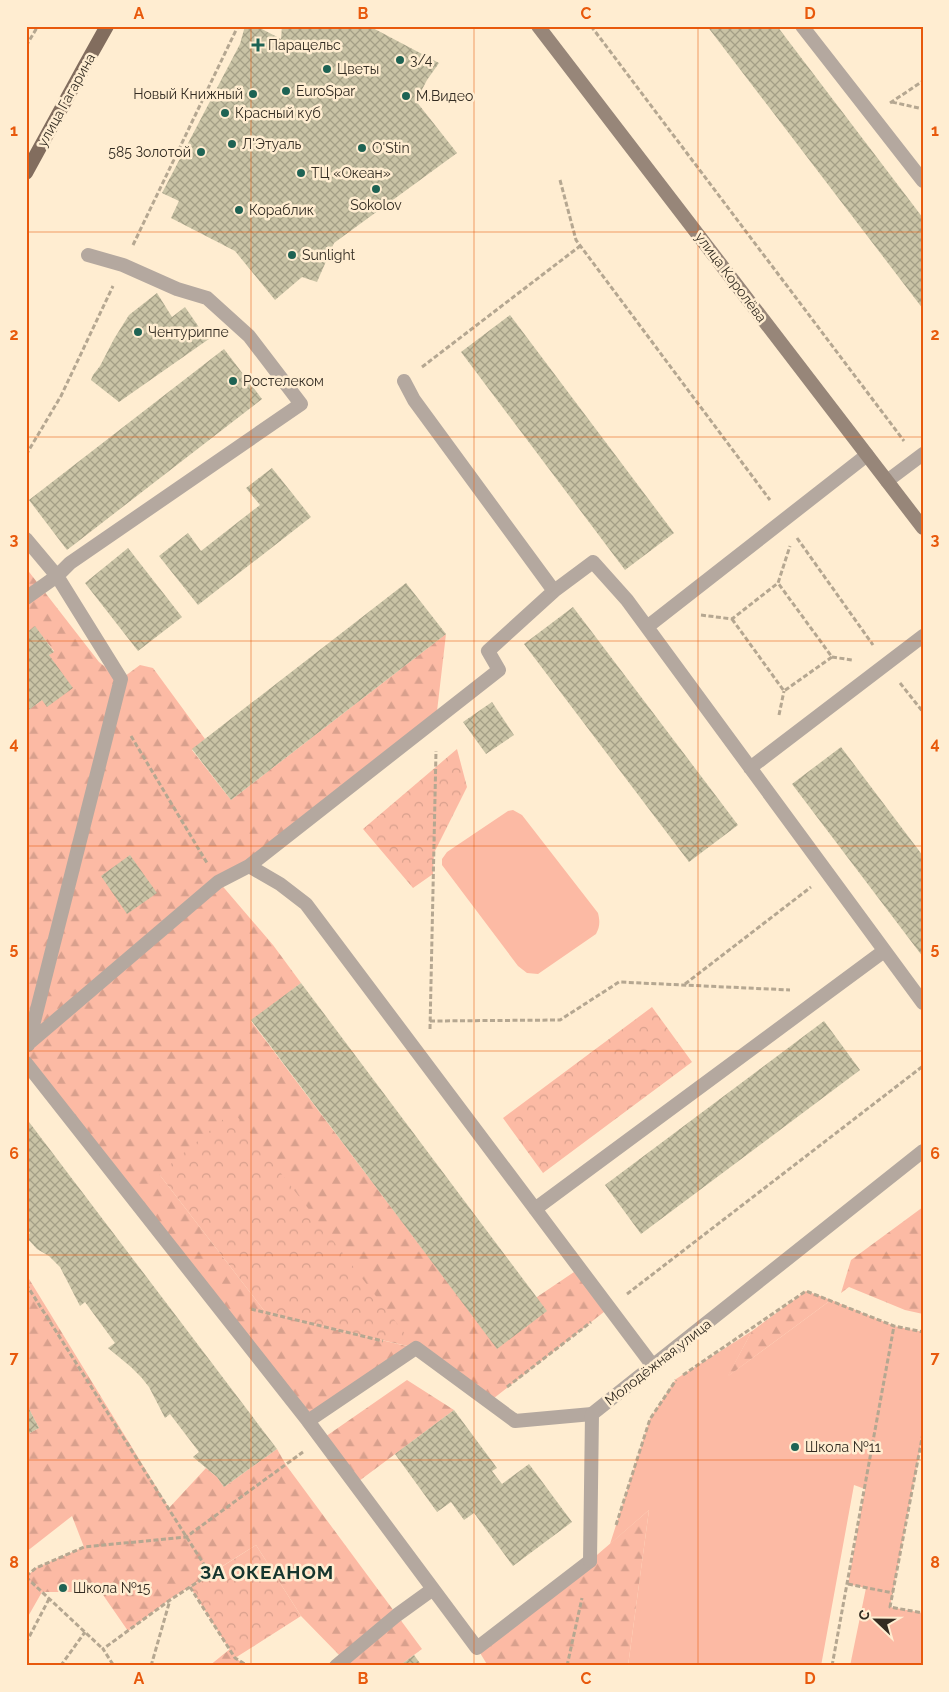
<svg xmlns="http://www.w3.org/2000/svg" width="949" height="1692" viewBox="0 0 949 1692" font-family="Raleway,sans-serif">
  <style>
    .grass { fill: #fcbaa4 }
    .forest { fill: url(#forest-firs); fill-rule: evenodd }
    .park { fill: url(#park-crowns) }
    .building { fill: url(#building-cross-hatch) }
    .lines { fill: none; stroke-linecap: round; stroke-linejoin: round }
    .path { stroke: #b5a791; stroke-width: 3; stroke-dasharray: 5 2.5; stroke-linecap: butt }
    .service { stroke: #b4a89f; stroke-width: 14 }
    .minor { stroke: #b4a89f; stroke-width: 14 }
    .secondary { stroke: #978679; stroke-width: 14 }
    .primary { stroke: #826d5e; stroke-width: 14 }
    .grid { fill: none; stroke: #e8590c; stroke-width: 1; stroke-opacity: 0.55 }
    .poi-dot { fill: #1e6354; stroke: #ffedd1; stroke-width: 2 }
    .labels { text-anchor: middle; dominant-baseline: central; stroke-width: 5; stroke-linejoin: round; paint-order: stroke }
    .poi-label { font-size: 14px; fill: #332c22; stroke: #ffedd1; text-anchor: start }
    .street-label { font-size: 14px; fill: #332c22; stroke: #ffedd1 }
    .district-label { font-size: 19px; font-weight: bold; letter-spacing: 1px; fill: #15352d; stroke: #ffedd1 }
    .neatline { fill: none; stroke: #e8590c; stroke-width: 2 }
    .grid-label { font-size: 16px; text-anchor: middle; font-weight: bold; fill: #e8590c }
  </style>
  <defs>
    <pattern id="forest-firs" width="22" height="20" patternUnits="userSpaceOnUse" patternTransform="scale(1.25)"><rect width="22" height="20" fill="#fcbaa4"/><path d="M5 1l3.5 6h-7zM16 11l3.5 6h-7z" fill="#d8a08d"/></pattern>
    <pattern id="park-crowns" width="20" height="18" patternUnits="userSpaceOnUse" patternTransform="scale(1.25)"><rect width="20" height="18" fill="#fcbaa4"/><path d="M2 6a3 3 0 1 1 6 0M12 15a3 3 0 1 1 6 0" fill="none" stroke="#d8a08d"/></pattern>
    <pattern id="building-cross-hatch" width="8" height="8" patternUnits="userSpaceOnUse" patternTransform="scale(1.25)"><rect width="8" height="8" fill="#c9c3a5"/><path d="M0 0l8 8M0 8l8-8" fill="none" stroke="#a49f86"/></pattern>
  </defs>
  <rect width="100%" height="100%" fill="#ffedd1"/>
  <path class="grass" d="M513,810L522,815L598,913C600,921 600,927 596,934L538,974L527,973L518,966L442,865V859L447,852L508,811Z
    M831,1300L894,1326L923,1332V1433L890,1607L923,1613V1666H850L866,1588L848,1584L865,1489L854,1485L821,1666H628L649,1510L610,1544L650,1419L676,1379L752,1331L728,1376Z
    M26,1577L42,1592L26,1620Z"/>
  <path class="forest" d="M26,568L99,662L121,679L140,665L153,668L205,739L192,750L231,800L446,634L436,720L219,882L273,945L301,983L251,1021L497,1348L537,1297L580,1268L609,1308L489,1402L416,1349L308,1421L26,1063V712L42,700L49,655L54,651L35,627L26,633ZM159,1174L415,1348L266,1313Z
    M923,1207V1314L905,1310L849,1287L841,1293L851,1260Z
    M26,1274L169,1508L206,1468L217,1477L224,1487L277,1449L286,1465L422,1649L399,1666H336L343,1659L301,1616L256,1545L170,1599L128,1631L101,1592H42L26,1577L36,1568L84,1547L72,1516L26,1552V1435L39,1428L26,1403Z
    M806,1291L831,1300L727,1377L752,1331Z
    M407,1380L454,1410L355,1484L322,1439Z
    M649,1510L628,1666H488L477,1648L590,1561Z
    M230,1649L235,1658L248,1666H209Z"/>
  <path class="park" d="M457,749L467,787L434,853L433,874L413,888L363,829Z
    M652,1007L692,1062L543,1173L503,1118Z
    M233,1111L416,1348L266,1313L159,1174Z
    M256,1545L301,1616L235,1658L190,1587Z"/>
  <path class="building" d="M245,26H256L281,39L282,26H369L439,63L427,80L416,101L457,153L334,243L317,282L302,277L275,300L235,251L171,218L179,201L162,193L240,44Z
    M707,26H777L923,218V309Z
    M157,293L172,317L185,307L203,333L211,327L216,334L119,402L91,380L93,375L100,366L114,339L129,315Z
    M510,315L674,533L625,570L461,352Z
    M224,349L262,399L67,550L29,500Z
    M272,468L311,517L198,605L159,556L188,533L201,551L260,505L246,488Z
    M128,548L182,617L138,651L85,583Z
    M406,583L446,634L231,800L192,749Z
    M573,607L738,825L689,862L524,644Z
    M35,626L54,652L49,655L73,688L47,707L42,700L26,712V633Z
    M492,702L514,735L486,754L463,722Z
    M841,747L923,856V957L792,784Z
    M130,855L157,893L127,914L101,876Z
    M301,983L547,1311L497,1349L251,1020Z
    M824,1021L860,1070L641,1234L605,1185Z
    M26,1118L277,1449L224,1487L217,1477L193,1457L199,1452L170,1414L165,1418L149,1387L141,1377L131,1367L108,1348L115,1343L85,1302L80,1306L60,1267L49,1256L37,1249L26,1237L30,1233L26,1228Z
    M26,1403L39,1428L26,1435Z
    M454,1410L497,1468L492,1471L502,1484L529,1464L572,1522L513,1566L474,1513L464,1520L451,1502L437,1512L395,1454Z
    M414,1655L422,1666H399Z"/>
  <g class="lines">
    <path class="path" d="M591,26L904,441
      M26,46L38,26
      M892,102L923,109
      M890,103L923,81
      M560,180L576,240L770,500
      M133,245L238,26
      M422,367L580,246
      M26,455L61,396L113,286
      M797,538L873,645
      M701,615L732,619L778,583L790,546
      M732,619L784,691L832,657L778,583
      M832,657L852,660
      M900,683L923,712
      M779,715L784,691
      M131,736L207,863
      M685,984L811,887
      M430,1021L560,1020L619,982L790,990
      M430,1029L436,751
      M26,1284L210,1574L170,1600L103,1649L114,1666
      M627,1294L923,1066
      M251,1309L383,1341
      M683,1375L806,1291L894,1326L923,1332
      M507,1387L591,1322
      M923,1433L890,1607L923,1613
      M616,1525L650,1419L676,1380
      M26,1576L36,1568L84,1547L186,1537L303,1452
      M26,1577L103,1649
      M848,1584L893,1593
      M190,1587L235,1658L248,1666
      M26,1643L49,1599
      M63,1666L62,1664L85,1632
      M151,1666L170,1600
      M567,1666L582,1598
      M832,1666L894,1326"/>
    <path class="service" d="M802,26L923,181
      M404,381L414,400L554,591L593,562L627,600L923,1003
      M887,481L923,454
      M26,539L57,576L121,679L28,1045
      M26,598L57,576L70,563L301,404L249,336L207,298L177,289L123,265L88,255
      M647,627L867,455
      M750,768L923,636
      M249,866L499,670L488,651L554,591
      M28,1044L218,882L249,866L280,884L306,904L653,1366
      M26,1063L308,1421L416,1348L515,1421L592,1414
      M535,1209L884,951
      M308,1421L477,1648L590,1561
      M336,1666L397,1615L433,1589"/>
    <path class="minor" d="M590,1561L592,1414L923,1151"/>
    <path class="secondary" d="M538,26L923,528"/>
    <path class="primary" d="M26,173L84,67L107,26"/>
  </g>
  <path class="grid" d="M251,26V1666M474,26V1666M698,26V1666M26,232H923M26,437H923M26,641H923M26,846H923M26,1051H923M26,1255H923M26,1460H923"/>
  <g class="poi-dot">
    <path d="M255.5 37.5h5v5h5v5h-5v5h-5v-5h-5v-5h5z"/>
    <circle cx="400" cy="60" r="5"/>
    <circle cx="327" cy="69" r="5"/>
    <circle cx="286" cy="91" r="5"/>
    <circle cx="253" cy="94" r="5"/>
    <circle cx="406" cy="96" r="5"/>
    <circle cx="225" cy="113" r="5"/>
    <circle cx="232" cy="144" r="5"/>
    <circle cx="362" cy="148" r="5"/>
    <circle cx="201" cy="152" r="5"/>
    <circle cx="301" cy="173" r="5"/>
    <circle cx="376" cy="189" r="5"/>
    <circle cx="239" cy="210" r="5"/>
    <circle cx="292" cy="255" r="5"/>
    <circle cx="138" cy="332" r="5"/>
    <circle cx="233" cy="381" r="5"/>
    <circle cx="795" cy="1447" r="5"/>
    <circle cx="63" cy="1588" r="5"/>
  </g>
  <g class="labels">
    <g class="poi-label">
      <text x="268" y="45">Парацельс</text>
      <text x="410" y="60">3/4</text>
      <text x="337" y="69">Цветы</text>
      <text x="296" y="91">EuroSpar</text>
      <text x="243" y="94" text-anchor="end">Новый Книжный</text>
      <text x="416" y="96">М.Видео</text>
      <text x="235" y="113">Красный куб</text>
      <text x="242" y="144">Л'Этуаль</text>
      <text x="372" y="148">O'Stin</text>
      <text x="191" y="152" text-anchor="end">585 Золотой</text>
      <text x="311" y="173">ТЦ «Океан»</text>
      <text x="376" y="205" text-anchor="middle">Sokolov</text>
      <text x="249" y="210">Кораблик</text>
      <text x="302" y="255">Sunlight</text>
      <text x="148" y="332">Чентуриппе</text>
      <text x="243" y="381">Ростелеком</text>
      <text x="805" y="1447">Школа №11</text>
      <text x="73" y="1588">Школа №15</text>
    </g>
    <g class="street-label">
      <text transform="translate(66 100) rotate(-61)">улица Гагарина</text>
      <text transform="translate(731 277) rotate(53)">улица Королёва</text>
      <text transform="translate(658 1362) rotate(-38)">Молодёжная улица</text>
    </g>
    <g class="district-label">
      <text x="267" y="1572">ЗА ОКЕАНОМ</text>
    </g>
  </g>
  <rect width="949" height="1692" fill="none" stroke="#ffedd1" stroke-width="55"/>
  <g transform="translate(876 1620) rotate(292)" stroke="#ffedd1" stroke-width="4" paint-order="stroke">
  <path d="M0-4L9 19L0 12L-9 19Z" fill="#332c22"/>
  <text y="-8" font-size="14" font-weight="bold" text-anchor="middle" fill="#332c22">С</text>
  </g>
  <rect x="28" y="28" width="894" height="1636" class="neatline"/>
  <g class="grid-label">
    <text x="139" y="19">A</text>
    <text x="363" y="19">B</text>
    <text x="586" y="19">C</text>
    <text x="810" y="19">D</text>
    <text x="14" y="136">1</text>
    <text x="935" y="136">1</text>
    <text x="14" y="340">2</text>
    <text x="935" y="340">2</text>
    <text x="14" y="545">3</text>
    <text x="935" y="545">3</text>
    <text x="14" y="749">4</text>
    <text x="935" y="749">4</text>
    <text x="14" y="954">5</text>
    <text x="935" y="954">5</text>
    <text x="14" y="1159">6</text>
    <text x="935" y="1159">6</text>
    <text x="14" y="1363">7</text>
    <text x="935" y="1363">7</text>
    <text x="14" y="1568">8</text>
    <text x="935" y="1568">8</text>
    <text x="139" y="1684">A</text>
    <text x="363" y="1684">B</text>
    <text x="586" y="1684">C</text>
    <text x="810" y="1684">D</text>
  </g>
</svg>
